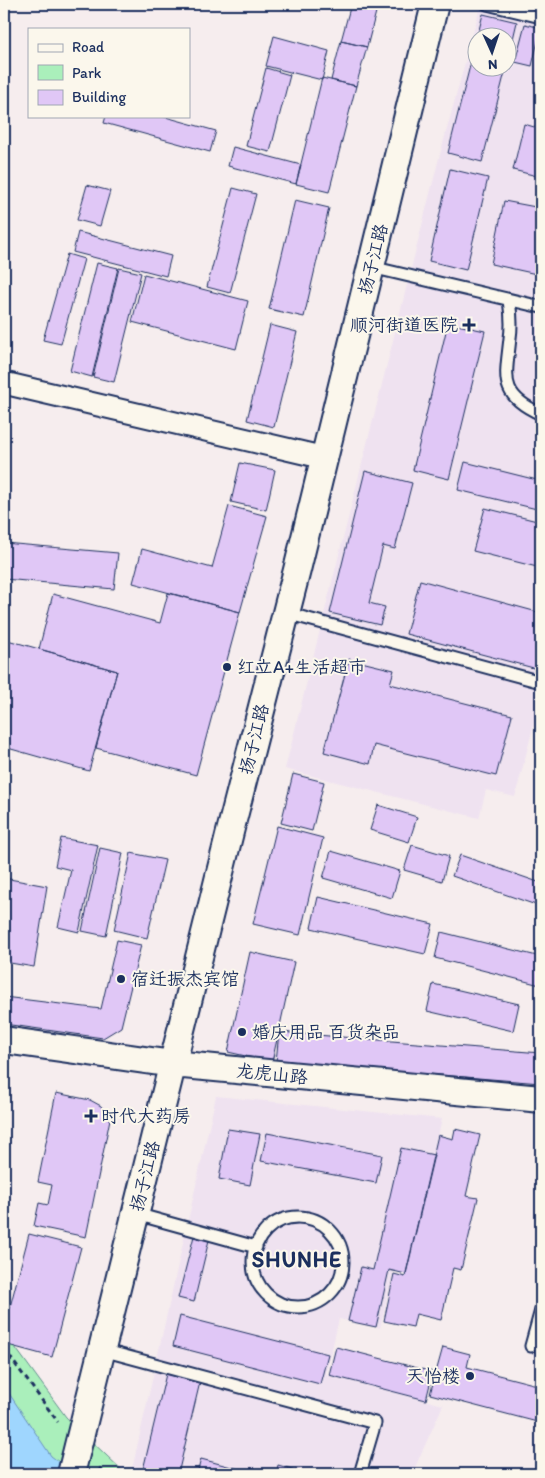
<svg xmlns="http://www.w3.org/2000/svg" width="545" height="1478" viewBox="0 0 545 1478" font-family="Itim,'LXGW WenKai TC',sans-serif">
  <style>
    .built { fill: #efe2f0; fill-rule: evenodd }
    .green { fill: #aaefbb; stroke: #628f8c }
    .water { fill: #9fd6fe; stroke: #6a93be }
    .building { fill: #e0c7f6; stroke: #1b2f5e }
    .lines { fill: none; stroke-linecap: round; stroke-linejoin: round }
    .service-casing { stroke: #1b2f5e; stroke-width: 15 }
    .minor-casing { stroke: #1b2f5e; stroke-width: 25 }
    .tertiary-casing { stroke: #1b2f5e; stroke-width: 30 }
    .path { stroke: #1b2f5e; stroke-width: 3; stroke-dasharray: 5 4; stroke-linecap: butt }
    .service { stroke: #fbf7ec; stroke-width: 11 }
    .minor { stroke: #fbf7ec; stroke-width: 21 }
    .tertiary { stroke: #fbf7ec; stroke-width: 26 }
    .poi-dot { fill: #1b2f5e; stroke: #fbf7ec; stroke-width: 2 }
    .labels { text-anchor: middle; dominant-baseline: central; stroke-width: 4; stroke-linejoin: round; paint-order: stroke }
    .street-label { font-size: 18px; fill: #1b2f5e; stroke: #fbf7ec }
    .poi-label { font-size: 18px; fill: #1b2f5e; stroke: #fbf7ec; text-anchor: start }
    .district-label { font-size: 22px; font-weight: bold; letter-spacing: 1px; fill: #1b2f5e; stroke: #fbf7ec }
  </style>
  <rect width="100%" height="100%" fill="#f6edee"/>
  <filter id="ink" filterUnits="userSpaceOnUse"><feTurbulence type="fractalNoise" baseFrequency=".02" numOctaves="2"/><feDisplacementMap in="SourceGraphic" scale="10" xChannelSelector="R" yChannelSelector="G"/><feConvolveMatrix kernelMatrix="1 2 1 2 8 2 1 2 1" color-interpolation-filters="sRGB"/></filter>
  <g filter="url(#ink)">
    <path class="built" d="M481,4H541V697L515,797L486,790L479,818L285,769L439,158ZM478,38H508V68H478Z
      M216,1096L442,1119L406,1274L394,1271L380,1328L339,1319L326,1374L443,1405L412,1474H131Z"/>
    <path class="green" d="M4,1332L66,1417L126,1474H4Z"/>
    <path class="water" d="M4,1386L51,1456L75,1474H4Z"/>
    <path class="building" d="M351,4H378L367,47L341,41Z
      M483,14L517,22L508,60V38H478V68H506L482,162L448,153Z
      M525,24L541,28L532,66L515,62Z
      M274,36L329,51L322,80L266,66Z
      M341,41L367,47L356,86L331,80Z
      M266,68L290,75L270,152L246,146Z
      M322,78L356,86L329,192L296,184Z
      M106,116H162L216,131L210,152L104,123Z
      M524,124L541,129V177L513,170Z
      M233,147L301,165L296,184L228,166Z
      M450,169L488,178L466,270L429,261Z
      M87,185L110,191L100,226L77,220Z
      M233,188L256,194L230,293L207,287Z
      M295,200L329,208L304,317L269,309Z
      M504,201L541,208V275L491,264Z
      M78,232L171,256L166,276L73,252Z
      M67,254L84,259L61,344L43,340Z
      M97,263L118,268L92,377L70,371Z
      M119,268L141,273L114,382L93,377Z
      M144,274L248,301L236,349L132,322Z
      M448,323L485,331L449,479L413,470Z
      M270,325L297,332L274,427L247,420Z
      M465,462L541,481V510L458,490Z
      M240,463L275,470L266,510L231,502Z
      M365,471L412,483L395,549L383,546L369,603L385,607L380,625L330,613Z
      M229,506L267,516L240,612L133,583L142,549L212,568Z
      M485,508L541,522V568L473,551Z
      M4,543L118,553L114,589L4,579Z
      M420,580L541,613V670L406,634Z
      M168,593L240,612L196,775L96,748L117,671L39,649L53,594L160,623Z
      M4,639L117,671L89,771L4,747Z
      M349,659L394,670L390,684L512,715L496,776L374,745L370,764L324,752Z
      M293,774L324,782L312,831L281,823Z
      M378,805L417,817L409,842L370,830Z
      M277,826L323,838L300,935L253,924Z
      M61,838L98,845L79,932L58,927L71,870L55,866Z
      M412,845L449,856L442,881L404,870Z
      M100,848L123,853L106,936L82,931Z
      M331,851L400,871L392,898L323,878Z
      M131,853L165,860L147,938L114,930Z
      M460,855L541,883V889L536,905L452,876Z
      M4,878L47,886L34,967L4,962Z
      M318,897L433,924L425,954L311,928Z
      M441,932L541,957L540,985L435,958Z
      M117,940L141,945L121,1027L103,1038L4,1024V997L101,1009Z
      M250,952L294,962L272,1062L228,1052Z
      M433,984L519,1004L513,1031L427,1011Z
      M279,1032L541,1053V1083L276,1062Z
      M56,1093L90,1100L101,1106L110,1119L86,1237L34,1226L39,1203L48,1205L52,1185L38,1182Z
      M228,1129L260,1134L250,1185L219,1179Z
      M455,1129L480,1135L466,1196L478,1198L461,1270L453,1268L441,1320L416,1314L413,1327L384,1321L394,1274L405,1277L438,1135L453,1139Z
      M267,1133L382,1155L376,1183L261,1161Z
      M401,1148L434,1155L406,1274L389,1270L376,1327L348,1321L361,1267L373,1270Z
      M29,1234L81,1247L52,1357L4,1344V1330Z
      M194,1236L209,1240L194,1302L178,1298Z
      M180,1316L328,1354L320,1384L173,1346Z
      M336,1347L433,1372L426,1400L329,1375Z
      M443,1347L470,1354L467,1367L541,1386V1423L430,1394Z
      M166,1374L200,1382L178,1474H142Z
      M201,1459L258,1474H197Z
      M278,1465L306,1473L305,1474H276Z"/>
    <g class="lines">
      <defs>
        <path id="service" d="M487,4L541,17
          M371,267L541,307
          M509,300C511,313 512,325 510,338C506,378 498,395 541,414
          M286,613L541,682
          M136,1214L256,1247
          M253 1262a45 45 0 1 1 90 0a45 45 0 1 1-90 0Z
          M531,1346L541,1310
          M102,1350L375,1423L360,1474"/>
        <path id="minor" d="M4,383L325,458"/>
        <path id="tertiary" d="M4,1040L173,1064L541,1099
          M71,1474L231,828L297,570L435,4"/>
      </defs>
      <use href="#service" class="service-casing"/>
      <use href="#minor" class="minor-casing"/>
      <use href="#tertiary" class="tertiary-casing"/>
      <path class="path" d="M4,1349L58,1422
        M99,1468L106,1474"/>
      <use href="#service" class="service"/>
      <use href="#minor" class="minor"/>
      <use href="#tertiary" class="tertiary"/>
    </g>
  </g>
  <g class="poi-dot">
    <path d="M466.5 317.5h5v5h5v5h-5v5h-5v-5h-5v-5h5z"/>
    <circle cx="227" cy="667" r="5"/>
    <circle cx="121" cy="979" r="5"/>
    <circle cx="242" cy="1032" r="5"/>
    <path d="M88.5 1108.5h5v5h5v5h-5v5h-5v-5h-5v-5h5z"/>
    <circle cx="470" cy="1376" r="5"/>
  </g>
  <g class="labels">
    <g class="street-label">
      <text transform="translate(373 259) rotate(-76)">扬子江路</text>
      <text transform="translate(254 739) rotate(-76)">扬子江路</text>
      <text transform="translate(272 1074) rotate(6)">龙虎山路</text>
      <text transform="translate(145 1176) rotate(-76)">扬子江路</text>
    </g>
    <g class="poi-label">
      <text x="458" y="325" text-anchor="end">顺河街道医院</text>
      <text x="237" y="667">红立A+生活超市</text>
      <text x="131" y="979">宿迁振杰宾馆</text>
      <text x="252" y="1032">婚庆用品 百货杂品</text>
      <text x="101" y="1116">时代大药房</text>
      <text x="460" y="1376" text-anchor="end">天怡楼</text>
    </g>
    <g class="district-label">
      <text x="297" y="1259">SHUNHE</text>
    </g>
  </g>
  <rect width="545" height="1478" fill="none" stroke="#fbf7ec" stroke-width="20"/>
  <rect x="10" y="10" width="525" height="1458" fill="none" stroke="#1b2f5e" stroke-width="2" filter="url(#ink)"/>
  <rect x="28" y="28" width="162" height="90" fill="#fbf7ec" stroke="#a1a7b3"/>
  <rect x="38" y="44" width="25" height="8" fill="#fbf7ec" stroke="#a1a7b3"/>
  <text x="72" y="52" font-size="15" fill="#1b2f5e">Road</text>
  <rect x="38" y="65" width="25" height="15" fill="#aaefbb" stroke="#a1a7b3"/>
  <text x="72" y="78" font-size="15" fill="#1b2f5e">Park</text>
  <rect x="38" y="90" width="25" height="15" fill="#e0c7f6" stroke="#a1a7b3"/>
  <text x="72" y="102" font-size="15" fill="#1b2f5e">Building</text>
  <g transform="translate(492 52) rotate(177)"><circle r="24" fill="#fbf7ec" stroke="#a1a7b3"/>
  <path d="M0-4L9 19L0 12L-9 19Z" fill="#1b2f5e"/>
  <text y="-8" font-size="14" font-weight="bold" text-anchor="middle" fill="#1b2f5e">N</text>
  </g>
</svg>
